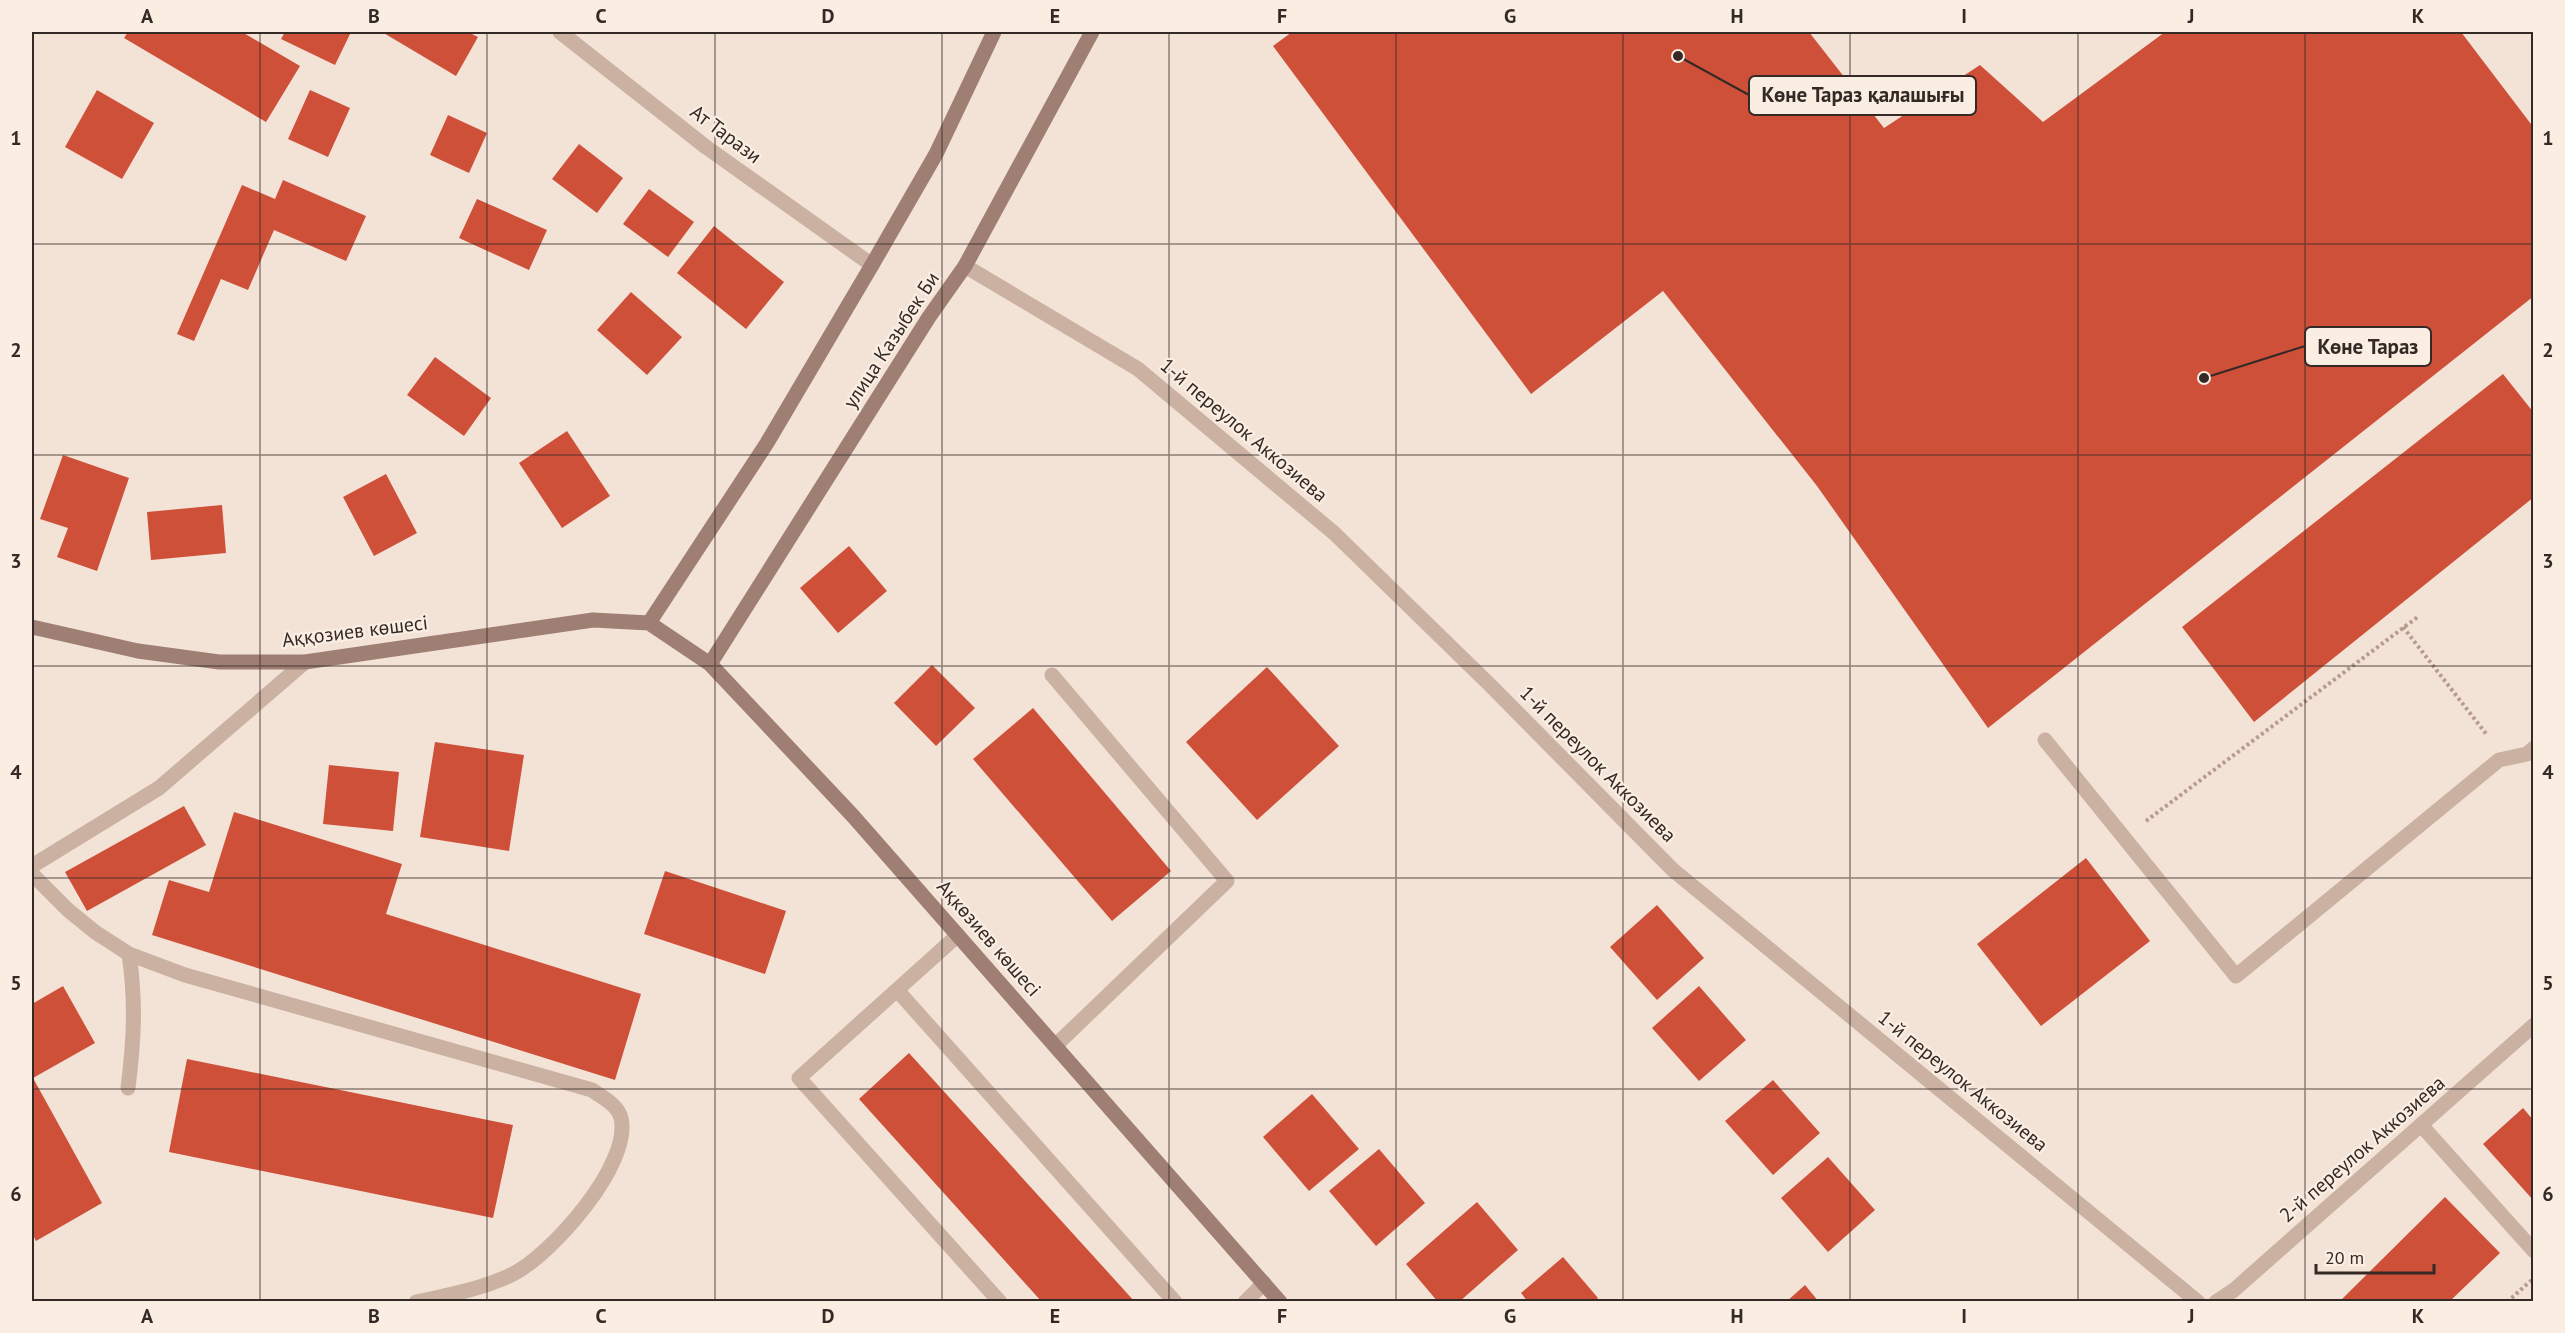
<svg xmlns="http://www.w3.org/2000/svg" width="2565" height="1333" viewBox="0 0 2565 1333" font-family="'PT Sans',sans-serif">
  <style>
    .building { fill: #cf5039 }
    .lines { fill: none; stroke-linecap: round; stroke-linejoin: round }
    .path { stroke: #b79b8c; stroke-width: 4; stroke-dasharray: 3 3; stroke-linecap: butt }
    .service { stroke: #cbb1a2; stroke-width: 15 }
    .minor { stroke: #cbb1a2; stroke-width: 15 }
    .tertiary { stroke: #cbb1a2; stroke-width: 15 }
    .secondary { stroke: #9f7f74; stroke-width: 15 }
    .grid { fill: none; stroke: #352925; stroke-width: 1.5; stroke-opacity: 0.55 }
    .labels { text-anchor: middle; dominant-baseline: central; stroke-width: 4.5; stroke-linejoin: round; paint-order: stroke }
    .street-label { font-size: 20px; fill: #352925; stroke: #faeee3 }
    .leader { fill: none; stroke: #352925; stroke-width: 2 }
    .callout-dot { fill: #352925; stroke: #faeee3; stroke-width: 2 }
    .callout { fill: #faeee3; stroke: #352925; stroke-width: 2 }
    .callout-label { font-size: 21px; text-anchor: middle; font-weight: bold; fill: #352925 }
    .neatline { fill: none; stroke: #352925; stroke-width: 2 }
    .grid-label { font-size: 20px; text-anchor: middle; font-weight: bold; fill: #352925 }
  </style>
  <rect width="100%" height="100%" fill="#f3e3d7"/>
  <path class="building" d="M128,32H242L300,66L266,122L124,38Z
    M285,32H351L335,65L281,39Z
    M382,32H468L478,37L456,76Z
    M1292,32H1809L1884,128L1980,65L2043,122L2165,32H2461L2534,128V296L1988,728L1817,486L1663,291L1531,394L1273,46Z
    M97,90L154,123L122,179L65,147Z
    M310,90L350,108L328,157L288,139Z
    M448,115L487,133L469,173L430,155Z
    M579,144L623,178L597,213L552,179Z
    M283,180L366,216L346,261L274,230L248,290L221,279L194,341L177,334L242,185L275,199Z
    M649,189L694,222L668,257L623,224Z
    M477,199L547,230L529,270L459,238Z
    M714,226L784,282L746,329L677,273Z
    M631,292L682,337L647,375L597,330Z
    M435,357L491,398L464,436L407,395Z
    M2503,374L2534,413V497L2254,722L2182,627Z
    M567,431L610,496L562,528L519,463Z
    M63,455L129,478L97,571L57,557L68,528L40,519Z
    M386,474L417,533L374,556L343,497Z
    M222,505L226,553L151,560L147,512Z
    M849,546L887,591L838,633L800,588Z
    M932,665L975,708L936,746L894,703Z
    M1267,667L1339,746L1257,820L1186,742Z
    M1033,708L1171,871L1112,921L973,759Z
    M435,742L524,755L509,851L420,837Z
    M329,765L399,772L393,831L323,824Z
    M184,806L206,845L87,911L65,872Z
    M234,812L402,864L386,914L641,994L615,1080L152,935L169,880L209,892Z
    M2086,858L2150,941L2041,1026L1977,944Z
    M665,871L786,911L765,974L644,934Z
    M1657,905L1704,958L1657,1000L1610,947Z
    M63,986L95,1043L33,1078L102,1203L36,1241L32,1233V1004Z
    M1699,986L1746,1040L1699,1081L1652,1028Z
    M909,1053L1135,1302H1042L859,1099Z
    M187,1059L513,1125L493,1218L169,1152Z
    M1773,1080L1820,1133L1773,1175L1725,1121Z
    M1312,1094L1359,1149L1309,1191L1263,1137Z
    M2523,1108L2534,1121V1201L2483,1144Z
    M1379,1149L1425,1203L1376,1246L1329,1191Z
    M1828,1157L1875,1210L1828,1252L1781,1198Z
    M2445,1197L2500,1253L2449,1302H2339Z
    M1477,1202L1518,1250L1459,1302H1438L1406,1264Z
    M1563,1257L1598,1298L1594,1302H1528L1521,1293Z
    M1805,1285L1819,1302H1786Z"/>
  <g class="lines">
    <path class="path" d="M2403,627L2487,735
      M2146,821L2419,616
      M2507,1302L2533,1279"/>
    <path class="service" d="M1052,675L1227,881L1056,1045
      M2045,740L2236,976L2499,760L2527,754L2534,748
      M32,874L68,910L95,932L129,954L185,975L592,1090C602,1097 618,1105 621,1118C632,1164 552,1254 513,1274C482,1289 449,1295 416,1302
      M958,935L799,1078L1000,1302
      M897,990L1175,1302
      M128,1088C134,1040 136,1001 129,954
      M2421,1125L2534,1251
      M1245,1302L1264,1283"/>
    <path class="minor" d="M965,266L1138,369L1334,533L1490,685L1673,870L2198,1302
      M32,866L159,788L305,662
      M2216,1302L2234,1290L2534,1025"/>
    <path class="tertiary" d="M560,32L706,147L872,265"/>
    <path class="secondary" d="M649,623L710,664L853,816L1280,1302
      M649,623L767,443L872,265L936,154L994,32
      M32,627L138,651L219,662H305L593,620L649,623
      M710,664L929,317L965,266L1092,32"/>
  </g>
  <path class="grid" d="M260,32V1302M487,32V1302M715,32V1302M942,32V1302M1169,32V1302M1396,32V1302M1623,32V1302M1850,32V1302M2078,32V1302M2305,32V1302M32,244H2534M32,455H2534M32,666H2534M32,878H2534M32,1089H2534"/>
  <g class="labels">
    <g class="street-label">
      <text transform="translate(726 134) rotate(37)">Ат Тарази</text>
      <text transform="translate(891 340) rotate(-57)">улица Казыбек Би</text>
      <text transform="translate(1244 430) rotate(40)">1-й переулок Аккозиева</text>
      <text transform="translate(355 631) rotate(-7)">Аққозиев көшесі</text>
      <text transform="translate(1598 764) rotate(45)">1-й переулок Аккозиева</text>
      <text transform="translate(989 938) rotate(49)">Ақкөзиев көшесі</text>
      <text transform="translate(1963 1081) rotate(39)">1-й переулок Аккозиева</text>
      <text transform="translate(2362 1149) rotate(-41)">2-й переулок Аккозиева</text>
    </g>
  </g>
  <path class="leader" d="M1678 56L1749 95M2204 378L2305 346"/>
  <g class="callout-dot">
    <circle cx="1678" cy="56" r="6"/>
    <circle cx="2204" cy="378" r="6"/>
  </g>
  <g class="callout">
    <rect x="1749" y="76" width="227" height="39" rx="6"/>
    <rect x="2305" y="327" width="126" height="39" rx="6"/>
  </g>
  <g class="callout-label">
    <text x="1863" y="102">Көне Тараз қалашығы</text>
    <text x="2368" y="354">Көне Тараз</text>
  </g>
  <rect width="2565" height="1333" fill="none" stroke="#faeee3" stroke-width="66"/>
  <path d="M2316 1264v9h118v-9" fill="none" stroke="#352925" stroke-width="3"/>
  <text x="2325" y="1264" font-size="18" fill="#352925" stroke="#faeee3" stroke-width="4.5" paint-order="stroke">20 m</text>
  <rect x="33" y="33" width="2499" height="1267" class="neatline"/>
  <g class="grid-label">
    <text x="147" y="23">A</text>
    <text x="374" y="23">B</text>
    <text x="601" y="23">C</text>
    <text x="828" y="23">D</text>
    <text x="1055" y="23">E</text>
    <text x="1282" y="23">F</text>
    <text x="1510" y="23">G</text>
    <text x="1737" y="23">H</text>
    <text x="1964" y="23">I</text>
    <text x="2191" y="23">J</text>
    <text x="2418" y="23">K</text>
    <text x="16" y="145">1</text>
    <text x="2548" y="145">1</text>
    <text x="16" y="357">2</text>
    <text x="2548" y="357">2</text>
    <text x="16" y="568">3</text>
    <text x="2548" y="568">3</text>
    <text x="16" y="779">4</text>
    <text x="2548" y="779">4</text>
    <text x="16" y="990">5</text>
    <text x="2548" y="990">5</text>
    <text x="16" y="1201">6</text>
    <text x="2548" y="1201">6</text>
    <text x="147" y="1323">A</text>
    <text x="374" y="1323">B</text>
    <text x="601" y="1323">C</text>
    <text x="828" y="1323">D</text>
    <text x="1055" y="1323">E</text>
    <text x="1282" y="1323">F</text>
    <text x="1510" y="1323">G</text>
    <text x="1737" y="1323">H</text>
    <text x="1964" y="1323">I</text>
    <text x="2191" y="1323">J</text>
    <text x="2418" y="1323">K</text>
  </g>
</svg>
